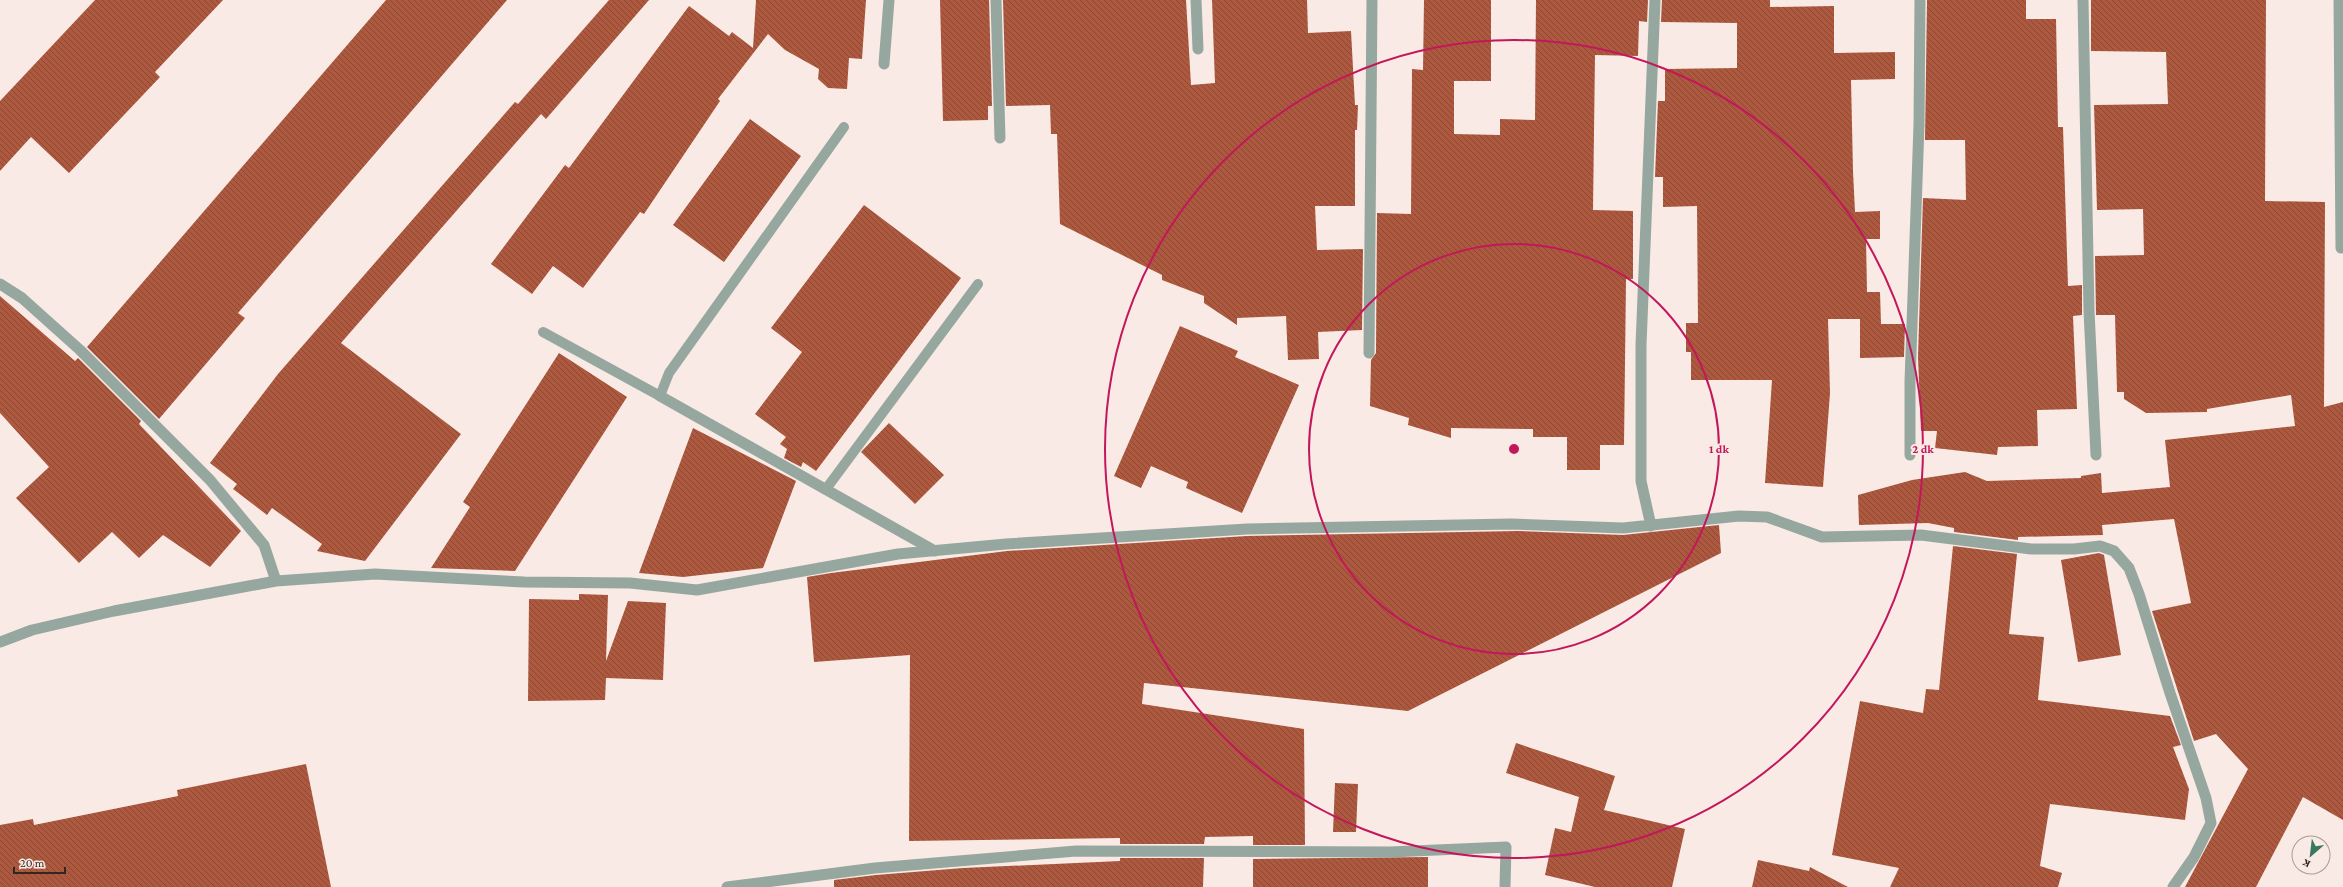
<svg xmlns="http://www.w3.org/2000/svg" width="2343" height="887" viewBox="0 0 2343 887" font-family="'Crimson Pro',serif">
  <style>
    .building { fill: url(#building-back-hatch) }
    .lines { fill: none; stroke-linecap: round; stroke-linejoin: round }
    .service { stroke: #96a7a0; stroke-width: 10 }
    .minor { stroke: #96a7a0; stroke-width: 11 }
    .ring { fill: none; stroke: #c2185b; stroke-width: 2 }
    .centre { fill: #c2185b; stroke: #faeae5; stroke-width: 2 }
    .ring-label { font-size: 12px; text-anchor: middle; font-weight: bold; fill: #c2185b; stroke: #faeae5; stroke-width: 4; stroke-linejoin: round; paint-order: stroke }
  </style>
  <defs>
    <pattern id="building-back-hatch" width="6" height="6" patternUnits="userSpaceOnUse"><rect width="6" height="6" fill="#ad593f"/><path d="M-1 5l2 2M0 0l6 6M5-1l2 2" fill="none" stroke="#8d4934"/></pattern>
  </defs>
  <rect width="100%" height="100%" fill="#faeae5"/>
  <path class="building" d="M95,0H223L155,72L160,77L69,173L31,137L0,171V101Z
    M386,0H507L238,313L245,318L159,419L87,347Z
    M609,0H649L546,119L541,114L341,343L461,434L365,561L317,551L322,544L272,508L267,515L233,489L237,484L210,463L278,374L515,102L518,104Z
    M756,0H866L862,59L849,58L847,89L828,88L818,79L819,69L785,50L768,34L718,99L720,101L644,214L640,212L583,288L553,266L532,294L491,264L565,165L569,168L689,6L729,36L732,32L753,48Z
    M940,0H989L992,106H988V120L943,121Z
    M1003,0H1186L1191,85L1215,83L1212,0H1307L1308,33L1351,31L1355,105H1358L1357,130H1355V206H1315L1317,250L1363,249L1362,330L1318,332L1319,359L1288,360L1286,316L1237,318V325L1204,303V296L1162,280V275L1060,224L1057,134H1051L1050,105L1006,106Z
    M1424,0H1491V81H1454V134L1500,135V119L1535,120L1536,0H1648L1647,22L1639,21L1638,56L1595,55L1593,210L1633,211V279H1626L1624,445H1600V470H1567V437H1533V429L1451,428V438L1408,425L1409,418L1370,406L1371,360L1376,353L1377,213L1411,214L1412,69L1423,70Z
    M1662,0H1770V7L1834,6V53L1895,52V79L1851,80L1853,171L1855,212L1880,211V239H1866L1867,292H1880L1881,324H1905L1904,357L1860,358V319H1828L1830,393L1823,487L1765,483L1772,380H1691V352H1686V323H1698L1697,206L1663,207V177H1655L1658,101H1665V69L1737,68V23L1661,22Z
    M1927,0H2026V19H2056L2058,127H2063L2068,286L2082,285V315L2073,316L2077,409L2037,410L2038,446L1998,447L1997,455L1935,448L1937,431H1921L1918,357L1923,198L1966,200L1965,140H1925Z
    M2091,0H2266L2265,201L2325,202L2324,407L2343,402V820L2303,797L2256,887H2185L2248,769L2216,734L2194,741L2152,611L2191,603L2174,519L2102,525L2103,535L2018,537V540L1954,532V528L1928,523L1859,525L1858,495L1912,480L1965,472L1987,481L2081,478V476L2101,473L2102,493L2170,487L2165,440L2295,426L2291,395L2207,409V412L2146,413L2124,399V392H2117L2115,315H2096L2095,256L2144,255L2143,209L2097,210L2094,105L2168,104L2166,52L2091,51Z
    M750,119L801,156L724,262L673,225Z
    M864,205L961,278L816,471L803,462L801,467L784,458L787,449L780,444L786,437L755,414L802,352L771,328Z
    M0,296L75,361L78,358L141,421L139,424L241,531L210,567L163,535L139,558L112,532L79,563L16,498L49,467L0,413Z
    M1180,326L1238,351L1235,357L1299,385L1242,513L1186,488L1188,482L1151,466L1141,488L1114,476Z
    M559,353L627,397L515,571L431,568L470,507L463,502Z
    M889,423L944,475L915,504L861,452Z
    M693,428L796,481L763,568L683,577L639,573Z
    M1719,525L1721,553L1408,711L1144,683L1142,704L1304,729L1305,845H1253V836L1205,837L1204,844H1120V838L909,841L910,655L814,662L807,577L831,573L1007,551L1247,536L1519,531L1623,535Z
    M1953,546L2017,554L2009,634L2044,637L2038,700L2170,716L2181,745L2173,747L2189,789L2185,820L2050,804L2040,866L2062,873L2058,887H1890L1899,868L1832,855L1860,701L1923,713L1926,689L1939,690Z
    M2099,553L2104,555L2121,655L2078,662L2061,560Z
    M579,594L608,595L606,661L628,601L666,603L663,680L606,678L605,700L528,701L529,599L579,600Z
    M1516,743L1615,776L1604,810L1685,829L1672,887H1595L1545,875L1555,828L1571,832L1579,797L1506,773Z
    M306,764L331,887H0V825L33,819L34,825L178,796L177,790Z
    M1335,783L1358,784L1356,832H1333Z
    M1428,857V887H1253V859Z
    M1120,858H1204L1203,887H834V880L876,875L963,868L1120,861Z
    M1758,860L1809,871L1810,867L1848,887H1752Z"/>
  <g class="lines">
    <path class="service" d="M543,332L660,396L669,373L844,127
      M826,489L978,284"/>
    <path class="minor" d="M996,0L1000,138
      M1196,0L1198,49
      M2083,0L2089,311L2096,455
      M2339,0L2341,248
      M884,64L889,0
      M0,284L22,298L80,350L210,480L264,545L276,581
      M1369,353L1372,0
      M660,396L935,551
      M1910,455V382L1919,125L1920,0
      M1651,526L1641,481V345L1655,0
      M0,642L32,630L114,611L276,581L375,574L524,582L630,583L697,590L898,554L1006,544L1247,529L1511,524L1623,528L1739,516L1767,517L1822,537L1921,535L2031,549H2074L2100,546L2114,551L2129,568L2139,594L2170,693L2206,798L2211,823L2194,857L2173,887
      M727,887L875,868L1076,851L1390,852L1506,847L1505,887"/>
  </g>
  <g class="ring">
    <circle cx="1514" cy="449" r="205"/>
    <circle cx="1514" cy="449" r="409"/>
  </g>
  <circle cx="1514" cy="449" r="6" class="centre"/>
  <g class="ring-label">
    <text x="1719" y="453">1 dk</text>
    <text x="1923" y="453">2 dk</text>
  </g>
  <g transform="translate(2311 855) rotate(208)"><circle r="19" fill="#faeae5" stroke="#aa9b96"/>
  <path d="M0-3L7 15L0 10L-7 15Z" fill="#3a7762"/>
  <text y="-6" font-size="11" font-weight="bold" text-anchor="middle" fill="#332520">K</text>
  </g>
  <path d="M14 867v6h51v-6" fill="none" stroke="#332520" stroke-width="2"/>
  <text x="20" y="867" font-size="12" fill="#332520" stroke="#faeae5" stroke-width="3" paint-order="stroke">20 m</text>
</svg>
